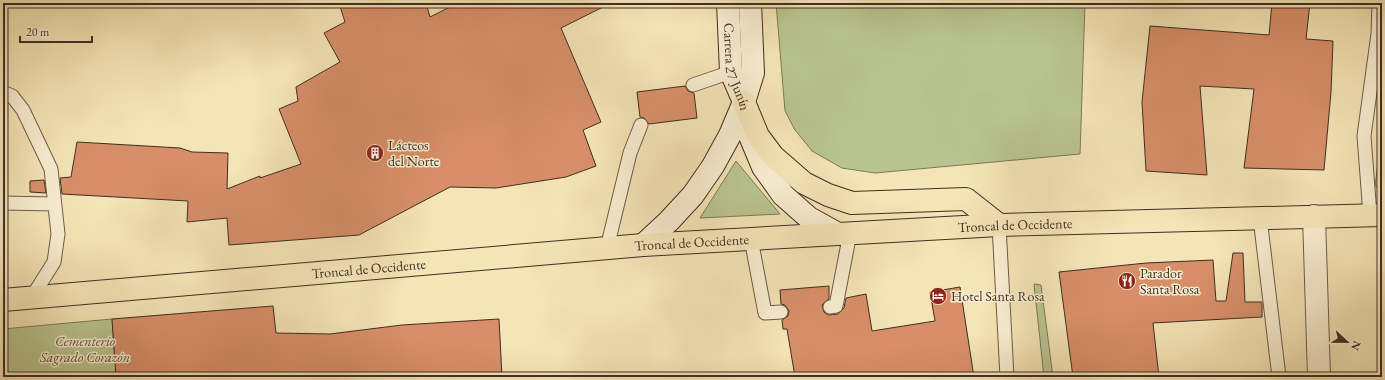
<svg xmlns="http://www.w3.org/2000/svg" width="1385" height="380" viewBox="0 0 1385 380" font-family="'EB Garamond',serif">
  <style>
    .green { fill: #b9c590; stroke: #7c7a5a }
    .building { fill: #d88f69; stroke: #3e2e24 }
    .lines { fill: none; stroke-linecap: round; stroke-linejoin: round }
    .lane-casing { stroke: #6c5c48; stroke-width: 15 }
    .street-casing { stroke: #6c5c48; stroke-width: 24 }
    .secondary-casing { stroke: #3e2e24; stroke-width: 24 }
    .primary-casing { stroke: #3e2e24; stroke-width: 24 }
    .lane { stroke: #f8edd0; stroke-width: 13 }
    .street { stroke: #f8edd0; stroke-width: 22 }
    .secondary { stroke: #f8edd0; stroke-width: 22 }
    .primary { stroke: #f4e4b6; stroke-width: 22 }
    .labels { text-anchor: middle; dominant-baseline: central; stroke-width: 3; stroke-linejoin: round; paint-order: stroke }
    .street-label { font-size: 14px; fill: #3e2e24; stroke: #f8edd0 }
    .poi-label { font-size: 14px; fill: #3e2e24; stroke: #f8edd0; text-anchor: start }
    .park-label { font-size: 14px; font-style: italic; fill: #574c3a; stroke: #f8edd0 }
  </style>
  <rect width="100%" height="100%" fill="#f4e4b6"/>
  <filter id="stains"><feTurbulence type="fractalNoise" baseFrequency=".005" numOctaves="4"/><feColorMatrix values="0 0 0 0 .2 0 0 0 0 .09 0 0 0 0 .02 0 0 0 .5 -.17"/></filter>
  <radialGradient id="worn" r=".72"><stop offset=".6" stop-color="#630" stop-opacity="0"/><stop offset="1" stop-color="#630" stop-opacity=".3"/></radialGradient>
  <path class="green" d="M776,3H1085L1080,154L875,173L842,168L812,151L795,130L785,111Z
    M1381,136L1382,186L1375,187Z
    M736,161L780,214L700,218Z
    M1034,284L1041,285L1053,377H1044Z
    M112,319L116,377H3V329Z"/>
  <path class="building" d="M339,3H426L430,17L458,3H611L561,28L601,122L583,130L596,166L566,177L496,188L450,187L359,235L229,245L227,218L187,222L188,201L62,194L60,178L71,177L77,142L180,148L192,152L228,153L227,189L260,176V178L301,164L279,109L298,101L296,87L340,62L324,33L345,22Z
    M1272,3H1310L1306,39L1333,41L1331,92L1324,170L1244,168L1254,89L1200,86L1207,175L1146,171L1142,102L1150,26L1269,35Z
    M685,86L688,91L694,93L697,118L649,124L644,118L640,117L637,92Z
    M44,180L46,193L30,192V181Z
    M1233,253H1243L1245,302H1262V317L1153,323L1159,377H1073L1059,272L1146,263L1213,260L1216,301H1226Z
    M829,286V299L822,305L824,312L828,315L838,314L844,308L846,298L866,294L872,331L935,321L930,292L960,287L974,377H795L787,329H783L782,320L788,316L789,311L785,305L781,304L780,290Z
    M273,306L276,333L330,334L402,325L499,319L502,377H116L112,319Z"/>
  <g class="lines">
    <defs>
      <path id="lane" d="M693,85L731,72
        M3,92L12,96L23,110L51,169L58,234L54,262L32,297
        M3,203L54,204
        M1370,215L1364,136L1378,34L1379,3
        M1260,218L1279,377
        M999,225L1007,377
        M751,239L765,313L781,312
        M607,248L630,153L641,125
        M830,307L836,306L850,233"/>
      <path id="street" d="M1314,216L1319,377"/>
      <g id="secondary">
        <path id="s1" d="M728,3L731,72L744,102L750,136L763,167L783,195L809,218L838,234"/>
        <path d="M643,245L669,221L693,195L713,166L730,135L744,102L753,73L750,3"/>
      </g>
      <g id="primary">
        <path d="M744,102L758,136L773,156L804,183L828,195L852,203L966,199L999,225"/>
        <path id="s2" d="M3,300L643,245L999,225L1382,215"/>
      </g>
    </defs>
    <use href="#lane" class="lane-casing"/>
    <use href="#street" class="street-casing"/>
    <use href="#secondary" class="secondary-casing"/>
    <use href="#primary" class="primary-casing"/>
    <use href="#lane" class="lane"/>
    <use href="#street" class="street"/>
    <use href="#secondary" class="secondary"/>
    <use href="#primary" class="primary"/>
  </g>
  <defs>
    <symbol id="building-disc" viewBox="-11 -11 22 22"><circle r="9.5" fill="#8f2418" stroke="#f8edd0"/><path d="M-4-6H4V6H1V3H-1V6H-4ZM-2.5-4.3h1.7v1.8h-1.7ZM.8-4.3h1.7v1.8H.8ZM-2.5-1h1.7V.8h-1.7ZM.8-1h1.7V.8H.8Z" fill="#fff"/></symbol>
    <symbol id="restaurant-disc" viewBox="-11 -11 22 22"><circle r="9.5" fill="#8f2418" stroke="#f8edd0"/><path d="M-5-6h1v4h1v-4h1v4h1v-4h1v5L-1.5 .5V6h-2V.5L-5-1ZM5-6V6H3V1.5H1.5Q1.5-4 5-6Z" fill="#fff"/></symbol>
    <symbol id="hotel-disc" viewBox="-11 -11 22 22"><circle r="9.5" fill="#8f2418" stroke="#f8edd0"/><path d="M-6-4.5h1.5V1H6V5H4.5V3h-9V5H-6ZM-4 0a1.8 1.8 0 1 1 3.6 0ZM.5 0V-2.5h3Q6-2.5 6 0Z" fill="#fff"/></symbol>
  </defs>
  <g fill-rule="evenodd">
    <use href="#building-disc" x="365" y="143" width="20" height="20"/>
    <use href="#restaurant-disc" x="1117" y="271" width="20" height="20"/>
    <use href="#hotel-disc" x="928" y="286" width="20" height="20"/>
  </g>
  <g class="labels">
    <g class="street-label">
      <text stroke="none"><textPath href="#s1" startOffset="65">Carrera 27 Junín</textPath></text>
      <text stroke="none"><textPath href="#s2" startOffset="1015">Troncal de Occidente</textPath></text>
      <text stroke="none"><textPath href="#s2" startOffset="691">Troncal de Occidente</textPath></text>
      <text stroke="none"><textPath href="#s2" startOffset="367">Troncal de Occidente</textPath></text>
    </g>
    <g class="poi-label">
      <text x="388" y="145">Lácteos<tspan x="388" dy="16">del Norte</tspan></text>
      <text x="1140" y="273">Parador<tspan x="1140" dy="16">Santa Rosa</tspan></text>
      <text x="951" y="296">Hotel Santa Rosa</text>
    </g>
    <g class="park-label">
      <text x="85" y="341">Cementerio<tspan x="85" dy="16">Sagrado Corazón</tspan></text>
    </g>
  </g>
  <rect width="1385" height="380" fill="none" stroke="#f4e4b6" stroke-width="16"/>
  <rect x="4" y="4" width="1377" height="372" fill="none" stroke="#3e2e24" stroke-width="2"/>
  <rect x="8" y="8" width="1369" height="364" fill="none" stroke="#3e2e24"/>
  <g transform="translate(1347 342) rotate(112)" stroke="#f8edd0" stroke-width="3" paint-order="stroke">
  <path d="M0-3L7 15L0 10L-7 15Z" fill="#3e2e24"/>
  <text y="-6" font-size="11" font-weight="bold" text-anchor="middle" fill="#3e2e24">N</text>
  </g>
  <path d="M20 36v6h72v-6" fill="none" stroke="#3e2e24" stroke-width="2"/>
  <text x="26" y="36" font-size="12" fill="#3e2e24" stroke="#f8edd0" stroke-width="3" paint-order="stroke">20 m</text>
  <rect width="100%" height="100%" filter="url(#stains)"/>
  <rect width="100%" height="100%" fill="url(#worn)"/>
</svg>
